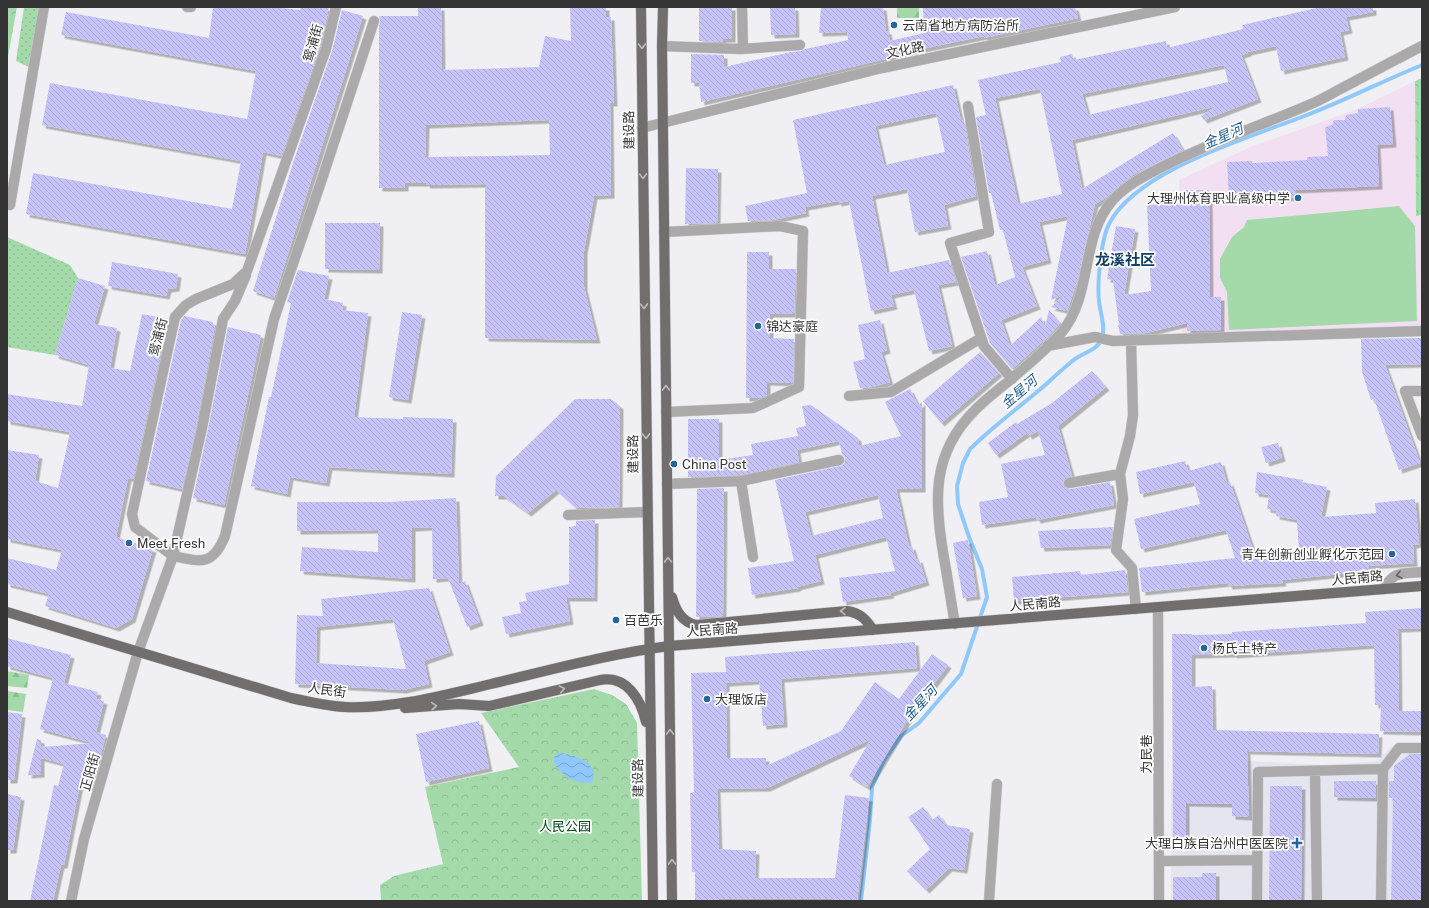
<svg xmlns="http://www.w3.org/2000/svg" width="1429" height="908" viewBox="0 0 1429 908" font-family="'Public Sans','Noto Sans SC',sans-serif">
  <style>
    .education { fill: #f2e0f2 }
    .built { fill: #e5e5f0 }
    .grass { fill: url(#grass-dots) }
    .forest { fill: url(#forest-firs) }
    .park { fill: url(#park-crowns) }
    .pitch { fill: #a4d9aa }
    .water { fill: url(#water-waves) }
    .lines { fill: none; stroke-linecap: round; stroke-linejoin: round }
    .stream { stroke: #8fc9fc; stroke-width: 4 }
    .building { fill: url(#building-back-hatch); fill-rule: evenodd; filter: url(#shadow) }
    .minor-casing { stroke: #ceced2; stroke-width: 11 }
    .major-casing { stroke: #ceced2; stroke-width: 11 }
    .minor { stroke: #aba9a9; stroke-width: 10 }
    .major { stroke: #716e6d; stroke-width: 10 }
    .oneway { stroke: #bfbebd }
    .oneway2 { stroke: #5e5d5e }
    .poi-dot { fill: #23669b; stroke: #fff; stroke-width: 1.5 }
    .labels { text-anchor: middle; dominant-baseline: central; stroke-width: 3.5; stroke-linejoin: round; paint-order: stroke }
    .poi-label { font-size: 13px; fill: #343435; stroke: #fff; text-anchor: start }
    .street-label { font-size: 13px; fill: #343435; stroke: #fff }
    .park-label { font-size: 13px; fill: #034819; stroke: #fff }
    .water-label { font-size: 14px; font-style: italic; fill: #1f5c8c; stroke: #fff }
    .quarter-label { font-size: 15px; font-weight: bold; fill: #134166; stroke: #fff }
  </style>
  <defs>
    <pattern id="grass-dots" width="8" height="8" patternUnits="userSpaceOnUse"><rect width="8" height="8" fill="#a4d9aa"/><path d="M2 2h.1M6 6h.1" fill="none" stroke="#8ebb93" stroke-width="1.8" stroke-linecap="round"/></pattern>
    <pattern id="forest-firs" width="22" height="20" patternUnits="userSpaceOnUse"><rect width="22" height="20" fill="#a4d9aa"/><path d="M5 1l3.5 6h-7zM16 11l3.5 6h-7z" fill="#8ebb93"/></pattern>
    <pattern id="park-crowns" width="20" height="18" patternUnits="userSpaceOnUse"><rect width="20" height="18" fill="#a4d9aa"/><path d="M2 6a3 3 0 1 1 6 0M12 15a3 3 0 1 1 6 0" fill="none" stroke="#8ebb93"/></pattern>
    <pattern id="water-waves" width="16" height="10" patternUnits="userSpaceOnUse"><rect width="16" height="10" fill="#8fc9fc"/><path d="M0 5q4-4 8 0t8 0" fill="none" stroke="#76a4cd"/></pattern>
    <pattern id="building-back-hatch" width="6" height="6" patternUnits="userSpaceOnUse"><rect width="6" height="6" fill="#c6c3f9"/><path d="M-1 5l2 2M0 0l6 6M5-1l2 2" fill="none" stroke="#aba8d6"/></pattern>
    <filter id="shadow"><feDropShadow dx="3.5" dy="3.5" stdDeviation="0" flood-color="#0004"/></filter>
  </defs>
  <rect width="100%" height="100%" fill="#f0f0f4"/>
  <path class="education" d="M1415,81L1416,215H1422V326L1182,335L1179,180L1250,147L1355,110Z"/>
  <path class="built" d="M1422,745V901H1171V783L1190,784L1191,758L1327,765L1377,761L1392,746Z"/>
  <path class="grass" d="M24,7H39L29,67L16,61Z
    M7,237L70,265L78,278L55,355L7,347Z"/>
  <path class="forest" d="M897,7H919V18H897Z
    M7,671L29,675L27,688L7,686Z
    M7,691L26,694L23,712L7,710Z"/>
  <path class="park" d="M7,7H17L7,62Z
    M1422,78V215L1416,216L1415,81Z
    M594,689L612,695L626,704L637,723L642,901H381L380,885L394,876L443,864L425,787L519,767L481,713Z"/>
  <path class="pitch" d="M1399,206L1415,226L1417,321L1229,330L1227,292L1220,278V259L1232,237L1244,227L1247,220Z"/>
  <path class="water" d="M559,753C574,754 600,762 592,782C575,785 564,777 554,764V757Z"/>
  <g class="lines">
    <path class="stream" d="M861,901L870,820L872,787L884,760L901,736L919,723L961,674L987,597L982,569L969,537L958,504L957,486L963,463L970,449L984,436C1001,421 1020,406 1037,392C1050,381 1062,369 1075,359C1085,352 1098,350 1102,338C1106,327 1100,313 1099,301C1097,284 1101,239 1109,224C1137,169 1252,137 1307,115C1346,100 1383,81 1422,65"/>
  </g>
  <path class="building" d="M213,7H271L300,10L301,7H329L320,47L281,156L263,152L245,254L26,214L33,173L232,209L241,161L42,125L50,83L247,119L256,71L61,35L66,12L209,38Z
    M418,7H441L442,70L539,67L545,36L571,41L570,7H606V17H611L614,103H610L611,195L594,196L584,251V287L597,340L485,338V184L427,185L426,183H405V188H379V27L380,20L379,16H418ZM549,120L550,155L425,157L426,125Z
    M699,7H732V39H723V42L699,41Z
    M770,7H795L796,34L771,35Z
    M821,7H883L886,31H888L890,41L924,33L923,7H1075L1078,18L984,38V36L893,55L894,57L701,102L699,83H691V54L724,55V67L791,52L801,51L805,49L848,40L847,32L819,33Z
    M1321,7H1373V12L1346,17L1349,30L1340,32L1345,57L1281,71L1276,46L1248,52V53L1241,55L1258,99L1204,120L1201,116L1217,106L1072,140L1082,189L1173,133L1183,150L1133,175L1120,185L1107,197L1095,204L1077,282L1067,311L1051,307L1065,294L1051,300L1068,216L1039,222L1048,260L1022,267L1037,306L1001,320L1010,346L1041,317L1045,327L1049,310L1060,323L1051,334L1012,369L990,343L961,257L987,251L995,285L1015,277L1003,230H1000L991,193H989L976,117L986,115L978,80L1061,62L1060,57L1072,54L1074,60L1166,41L1167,48L1243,29L1242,25ZM1224,65L1228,82L1088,115L1082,94ZM1040,89L1062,194L1018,204L995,98Z
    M342,10L363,16L274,298L253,291L294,160L332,51Z
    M953,85L961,121L964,120L976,196L944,205L948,226L915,232L907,189L872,196L887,273L949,260L956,282L938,285L952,346L929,351L914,290L891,295L894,306L871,311L849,201L838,203V201L805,207L806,213L773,220L748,221L745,206L807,193L793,120ZM936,113L945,152L884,165L875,126Z
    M1390,107L1393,144L1377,145L1379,186L1296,190V197L1271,199V196L1229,199L1227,162L1252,161V163L1307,160V157L1328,156L1325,127L1332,125L1334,120H1345L1346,115L1358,113V109Z
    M686,168L718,169L717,223L685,224Z
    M1185,190H1209L1210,297H1221V330L1187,331V323L1146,333L1120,334L1118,325H1119L1113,280L1107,279L1116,226L1135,229L1124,295L1151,291L1147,205L1185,203Z
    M325,223H380L379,270L325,269Z
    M747,252H769V269H796L794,314H770V338L794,339L793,383L767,382V395L760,398H746Z
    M112,262L178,274L176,288L168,289L166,296L108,286Z
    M298,270L329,276L324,299L343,303L342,310L368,313L354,417L403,419V417L453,419L451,474L329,467L326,483L290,477L287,494L251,486L269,397H271L291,303L287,302Z
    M78,278L105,286L94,324L117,328L110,368L130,371L142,314L168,319L133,479L128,478L116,537L153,549L132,619L116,628L45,606L49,594L7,584V558L56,570L62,550L7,539V450L39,455L35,481L58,488L70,432L7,421V394L82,406L89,365L55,355Z
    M402,312L422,315L408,400L389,397Z
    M184,316L213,322V324L215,325L196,427L182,489L146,481L181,320Z
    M880,320L887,350L881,352L890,382L872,387L860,388L853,362L865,359L858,325Z
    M228,327L261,335L224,505L193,498L208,429Z
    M1422,338V364L1385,365L1420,463L1399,470L1374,399L1371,400L1362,372L1361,339Z
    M980,352L999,373L941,423L923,401Z
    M1092,371L1106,387L1058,426L1072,476L1065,478L1063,484L1064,487L1070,489L1110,482L1114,505L1037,520L1036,517L982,525L979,502L1008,497L1001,464L1045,455L1038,431L1029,436L1027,433L996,455L988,443L1016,422L1017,424L1052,403Z
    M910,389L918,405L922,402V489H896L909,547L912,546L916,560L919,559L926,582L890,593L891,595L843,602L839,578L895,571L886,537L815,555L821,581L797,587L798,588L752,595L748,568L794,561L775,480L840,466L844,464L845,458L842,454L839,441L797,450L799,462L740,475L688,477V419H719V460L753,455L751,444L798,436L796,428L806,426L802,406L811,405L858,438L859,446L901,436L885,402ZM878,495L883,518L811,536L805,512Z
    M575,399H611L620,406L619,507L576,508L556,490L528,513L504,496H495L496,476Z
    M1278,443L1282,458L1266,463L1261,447Z
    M1185,461L1188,471L1221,462L1227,484L1230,482L1256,559L1289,557L1288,555L1299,554L1297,520L1276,516L1277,511L1267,509L1269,495L1255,493L1257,472L1303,480L1302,482L1327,487L1321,517L1376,513L1375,503L1415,499L1419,544L1413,545L1414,563L1368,566L1369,571L1282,580L1283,583L1229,586L1228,583L1142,592L1139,568L1235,558L1226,530L1141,549L1134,519L1200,504L1194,482L1140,494L1136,472Z
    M724,488L723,616L696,617L697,489Z
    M456,498L459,584L465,581L480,622L467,627L448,578L433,579L432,527L412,528V579L300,571L302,547L378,552V530L297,531V502H390Z
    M595,520L594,598H566L570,621L506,634L502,617L521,613L519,602L527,601L525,593L569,584V527L576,526V521Z
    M1113,527L1110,545L1041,548L1038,531Z
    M968,540L977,596L963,598L953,543Z
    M1125,570L1128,592L1014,601L1012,577L1080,571L1081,575Z
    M429,588L450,652L424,661L429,684L403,690L295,684L297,615L323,616L321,599ZM393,619L406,669L316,663L317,627Z
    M1422,608V628L1398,629L1399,711H1422V732L1380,731L1381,705H1375L1374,645L1234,655L1233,654L1192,655V687L1212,686L1213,730L1379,734L1378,754L1247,751L1249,817L1232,816V804L1186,803V843H1173L1172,634H1192V635L1232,634V632L1366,623L1365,612Z
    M7,638L71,655L64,683L98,692L96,699L104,701L96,732L106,735L92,787L80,784L64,865H61L53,901H30L54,785L58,786L64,764L41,758V774L28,775L37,739L41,740V747L93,743L40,729L53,678L7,666Z
    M915,642L917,668L781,679L784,724L763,726L759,681L726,683L727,758H766V766L841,731L875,682L899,699L932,654L948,665L910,716L867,787L849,776L871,739L767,788L717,789L719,849L756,851L755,878H835L845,795L869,798L857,901H832V899H720V901H695V872H692L690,793L694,792L691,673L726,672L725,657Z
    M7,712L22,714L14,780H7Z
    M479,721L489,768L426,782L416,734Z
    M1410,754H1422V901H1391L1393,798H1389V781H1394V766Z
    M1334,781H1376V798L1334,797Z
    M1270,786H1302L1301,901H1269Z
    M7,794L21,797L13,850H7Z
    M923,807L932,820L939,815L946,825L970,829L964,870L949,868L926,890L907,871L930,849L908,817Z
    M1202,873H1216V901H1173V877H1202Z"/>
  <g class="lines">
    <defs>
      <path id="minor" d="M187,7H191
        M742,7L743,49
        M662,46L740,49L800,45
        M968,106L989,232L950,243L984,346L1012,379
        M642,128L882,68L1175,7
        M7,204L10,205L44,7
        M664,232L780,226L803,231L799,387L753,408L666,412
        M246,275L235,301L223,319L202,428L173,556C201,562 213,566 225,536L274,319L320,185L374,21
        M1131,340L1133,415L1130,436L1120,474L1123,499L1116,550L1132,568L1136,609
        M1047,346L1095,337L1113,341L1422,331
        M1422,391H1405L1422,436
        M849,396L891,392L981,338
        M741,481L839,460
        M1069,483L1120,474
        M667,484L741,481L753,557
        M568,515L647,512
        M1384,589C1394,570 1403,574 1422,572
        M1158,608L1159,901
        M955,624C951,602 948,580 944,558C934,501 931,454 975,410C986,399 998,390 1010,380C1028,365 1047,349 1062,332C1093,294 1080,238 1112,201C1126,185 1146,175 1164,166C1212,142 1262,125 1311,104C1323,99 1336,91 1348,85C1372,72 1397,59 1422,46
        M1315,771L1317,901
        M1159,861L1257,860
        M71,901L84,839L138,652L173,556L135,527L132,514L175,317L186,305L196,299L233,284L247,271L326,49L336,7
        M989,901L997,784
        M1257,901L1258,772L1383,769L1399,748H1422
        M1381,901L1383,769"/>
      <path id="major" d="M641,7L653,901
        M663,7L662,46L672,901
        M672,597C676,611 682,622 696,625L847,611C860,613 866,619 873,630
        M7,612L291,698C309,702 327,706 345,707C394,709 444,695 491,684C550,670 609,654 669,646L1422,586
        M405,708L459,704L489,706L600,680C627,675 641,700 646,722"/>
    </defs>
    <use href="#minor" class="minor-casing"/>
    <use href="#major" class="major-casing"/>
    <use href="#minor" class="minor"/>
    <use href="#major" class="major"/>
  </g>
  <defs><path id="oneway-chevron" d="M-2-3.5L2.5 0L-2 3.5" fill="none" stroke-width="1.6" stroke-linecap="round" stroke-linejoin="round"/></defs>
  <g class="oneway">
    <use href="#oneway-chevron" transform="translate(642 46) rotate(90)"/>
    <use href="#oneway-chevron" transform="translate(643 176) rotate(89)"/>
    <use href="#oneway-chevron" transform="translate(644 306) rotate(89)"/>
    <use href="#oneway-chevron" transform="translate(666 388) rotate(-91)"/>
    <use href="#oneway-chevron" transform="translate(646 436) rotate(89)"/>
    <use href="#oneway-chevron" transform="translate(668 560) rotate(-91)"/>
    <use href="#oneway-chevron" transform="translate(843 611) rotate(-179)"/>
    <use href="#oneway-chevron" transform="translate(562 689) rotate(-13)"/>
    <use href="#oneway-chevron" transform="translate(434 706) rotate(-4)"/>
    <use href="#oneway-chevron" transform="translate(670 732) rotate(-91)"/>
    <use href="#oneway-chevron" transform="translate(672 862) rotate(-91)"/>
  </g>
  <use class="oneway2" href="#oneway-chevron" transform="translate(1399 575) rotate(166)"/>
  <g class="poi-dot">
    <circle cx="894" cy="25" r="4"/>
    <circle cx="1298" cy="198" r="4"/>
    <circle cx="758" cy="326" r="4"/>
    <circle cx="674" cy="464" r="4"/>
    <circle cx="129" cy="543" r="4"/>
    <circle cx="1392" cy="554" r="4"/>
    <circle cx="616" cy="620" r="4"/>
    <circle cx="1204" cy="648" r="4"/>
    <circle cx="707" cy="699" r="4"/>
    <path d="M1295 837h4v4h4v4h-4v4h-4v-4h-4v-4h4z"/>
  </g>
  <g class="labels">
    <g class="poi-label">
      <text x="902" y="25">云南省地方病防治所</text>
      <text x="1290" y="198" text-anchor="end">大理州体育职业高级中学</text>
      <text x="766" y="326">锦达豪庭</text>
      <text x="682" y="464">China Post</text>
      <text x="137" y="543">Meet Fresh</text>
      <text x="1384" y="554" text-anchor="end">青年创新创业孵化示范园</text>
      <text x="624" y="620">百芭乐</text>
      <text x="1212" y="648">杨氏土特产</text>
      <text x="715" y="699">大理饭店</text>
      <text x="1288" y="843" text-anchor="end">大理白族自治州中医医院</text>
    </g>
    <g class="street-label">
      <text transform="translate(313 43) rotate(-74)">鸳浦街</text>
      <text transform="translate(905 50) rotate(-12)">文化路</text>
      <text transform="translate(629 130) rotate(-91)">建设路</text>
      <text transform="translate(158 337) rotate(-76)">鸳浦街</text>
      <text transform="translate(633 454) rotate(-91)">建设路</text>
      <text transform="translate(1357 578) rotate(-5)">人民南路</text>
      <text transform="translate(1035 604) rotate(-5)">人民南路</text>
      <text transform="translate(712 630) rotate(-4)">人民南路</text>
      <text transform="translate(327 690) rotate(8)">人民街</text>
      <text transform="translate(1146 754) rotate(-90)">为民巷</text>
      <text transform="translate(90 772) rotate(-74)">正阳街</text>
      <text transform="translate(638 778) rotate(-91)">建设路</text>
    </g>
    <g class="park-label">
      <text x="565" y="826">人民公园</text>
    </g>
    <g class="water-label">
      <text transform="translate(1223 136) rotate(-24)">金星河</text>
      <text transform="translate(1019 392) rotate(-40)">金星河</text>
      <text transform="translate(920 703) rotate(-47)">金星河</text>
    </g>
    <g class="quarter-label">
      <text x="1125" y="259">龙溪社区</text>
    </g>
  </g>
  <rect width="1429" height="908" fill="none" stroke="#343435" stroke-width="16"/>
</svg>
